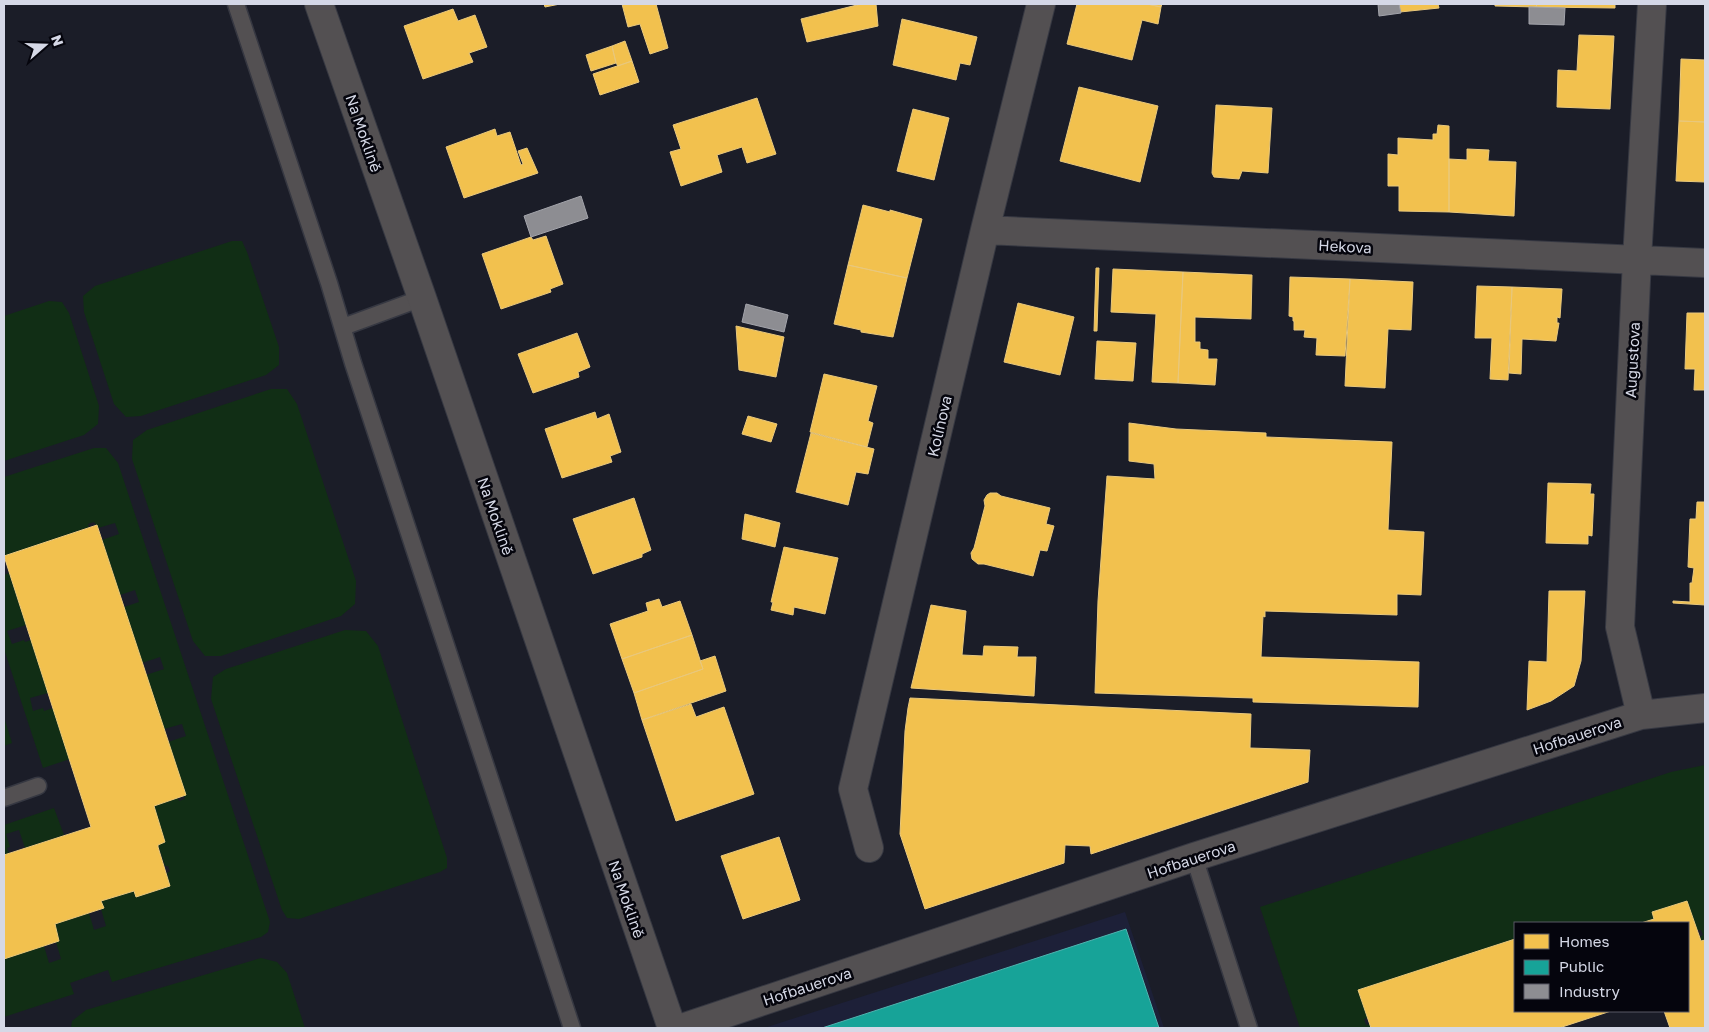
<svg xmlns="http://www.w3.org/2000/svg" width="1709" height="1032" viewBox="0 0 1709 1032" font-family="'Golos Text',sans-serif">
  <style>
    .built { fill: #1d2038 }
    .green { fill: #112e15 }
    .homes { fill: #f2c14e; stroke: #e9c87c }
    .public { fill: #17a398; stroke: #50b3af }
    .industry { fill: #8d8d92; stroke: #a3a4ab }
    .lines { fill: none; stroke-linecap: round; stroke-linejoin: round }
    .lane-casing { stroke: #363842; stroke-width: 19 }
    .street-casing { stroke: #363842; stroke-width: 30 }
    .lane { stroke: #535052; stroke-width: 16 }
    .street { stroke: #535052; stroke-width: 28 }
    .labels { text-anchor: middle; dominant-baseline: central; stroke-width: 5; stroke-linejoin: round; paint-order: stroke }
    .street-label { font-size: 15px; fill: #d5d8e6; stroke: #05050d }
  </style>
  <rect width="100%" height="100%" fill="#1b1d28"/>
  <path class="built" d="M1125,912L1164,1028H764Z"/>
  <path class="green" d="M232,241H242L247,252L279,347V365L266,375L141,416L126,417L114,404L84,312L83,296L95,286Z
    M49,301L62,302L69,313L99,406L98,424L84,435L4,461V316Z
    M271,389H287L297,404L356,581L355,604L341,616L221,656H205L193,641L132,459L133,440L147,430Z
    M94,448H106L118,463L270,922L268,932L261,937L112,982L108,970L70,983L74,994L4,1017V959L44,946L49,963L61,959L56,942L59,941L55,924L89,913L94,930L106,926L101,909L104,908L101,901L134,891L136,897L170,886L167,873L170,871L168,866H165L158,845L165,842L154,806L178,798L179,801L185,799L168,742L186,736L182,724L164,729L146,675L164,669L160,657L142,663L124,607L139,602L135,590L120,595L102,540L119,534L115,523L98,528L94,522L88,524L89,527L4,556V477Z
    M9,573L26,625L7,631L12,644L24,640L25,642L31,640L48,693L30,698L33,711L43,708L44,711L53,708L70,759L43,768L4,649V575Z
    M345,630L366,631L378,646L447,858V868L440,872L299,919L287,918L282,910L211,699L213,677L226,669Z
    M4,717L12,743L4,746Z
    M1705,765V941L1702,942L1700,937L1703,935L1701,930H1697L1687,901L1652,913L1654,919L1643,923H1515V939L1359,991L1368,1018L1364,1019L1366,1025L1370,1024L1371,1028H1300L1260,907L1671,772Z
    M54,808L64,835L25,848L19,830L6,834L10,847L7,848L9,853L4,855V825Z
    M261,958L277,962L287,973L305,1028H71L72,1021L86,1010Z"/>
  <path class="homes" d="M544,4H560L545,7Z
    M622,4H656L668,48L650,54L640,24L628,27Z
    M861,4H876L878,26L807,42L801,19Z
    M1077,4H1147L1161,7L1158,24L1142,20L1132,60L1067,44Z
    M1147,4H1162L1161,7Z
    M1399,4H1438L1439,8L1400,12Z
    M1495,4H1537L1536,7L1495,6Z
    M1537,4H1615V8L1536,7Z
    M453,9L458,21L475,15L487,47L469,53L473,62L423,79L404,26Z
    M902,19L977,37L970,65L960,63L956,80L893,65Z
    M1579,35L1614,36L1610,109L1557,107L1558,70L1577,71Z
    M625,41L632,61L618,66L616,63L612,46Z
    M612,46L616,63L591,71L586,55Z
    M1681,59L1705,60V122L1679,121Z
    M632,61L639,82L600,95L593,74Z
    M1079,87L1158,106L1140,182L1060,161Z
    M757,98L776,154L747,163L742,147L717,155L722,172L681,186L670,152L681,149L673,125Z
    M1216,105L1272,108L1268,173L1242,171L1239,179L1214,177L1212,173Z
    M913,109L949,118L934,180L897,171Z
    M1679,121L1705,122V182L1676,181Z
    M1438,125L1449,126V212L1399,211V186H1388V154L1398,155V138L1433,140V134H1437Z
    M495,129L497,136L510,132L521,165L523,164L518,151L527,148L538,173L464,198L446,147Z
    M1467,149L1489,150L1488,161L1516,162L1514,216L1449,212V159L1467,160Z
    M863,205L890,212V210L922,219L907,278L848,265Z
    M546,236L563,284L550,289L551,292L501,309L482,254L531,237L533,240Z
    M848,265L907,278L893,337L861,332V330L834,324Z
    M1096,268H1099L1097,331H1094Z
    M1113,269L1183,272L1178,383L1152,382L1156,314L1111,312Z
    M1183,272L1252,275L1251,319L1195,317V342H1200V349L1208,350V359H1217L1215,385L1178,383Z
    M1290,277L1350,279L1345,356L1316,355L1317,338L1304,337L1305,330H1294V321H1293V317L1289,316Z
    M1350,279L1413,282L1411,330L1388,329L1385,388L1345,386Z
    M1477,286L1512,287L1508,380L1490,379L1492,338H1475Z
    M1512,287L1562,289L1560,318L1557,317V323H1559L1556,341L1522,339L1521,374L1509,373Z
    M1018,303L1074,317L1060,375L1004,362Z
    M1687,313H1705V390H1694L1695,369H1685Z
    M736,326L784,337L776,377L739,370Z
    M577,333L590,367L578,372L579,377L533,393L518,354Z
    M1097,341L1136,343L1133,381L1095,379Z
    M824,374L877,386L868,421L873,423L867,447L810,432Z
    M595,412L597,419L609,414L621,452L610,456L612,462L562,478L545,429Z
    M748,416L777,424L771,442L742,434Z
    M1129,423L1176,429L1266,433V437L1392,442L1388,530L1424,532L1421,595L1397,594V615L1265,611V617L1263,616L1261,657L1419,662L1418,707L1253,702V698L1095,693L1098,601L1107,476L1155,479L1154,464L1129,461Z
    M811,433L874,449L868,474L856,472L848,505L796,492Z
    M1548,483L1591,484L1590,494H1594L1592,536L1588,535V544L1546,543Z
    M990,493H997L1001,496L1050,508L1046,524L1054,526L1047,551L1040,550L1033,576L984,564H978L972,559L971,553L974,548L985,506L984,500L987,495Z
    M634,498L651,550L642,554V557L593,574L573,519Z
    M1697,502H1705V605L1673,603V601L1690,602V583H1692L1694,568L1688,567L1690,519H1696Z
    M745,514L780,523L775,547L742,539Z
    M97,525L186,795L154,806L165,842L158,845V847L170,886L136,897L134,891L101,901L104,908L55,924L59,941L4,959V855L91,827L4,556Z
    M784,547L838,558L825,614L794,607L793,615L771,610L773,602H771Z
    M1549,591H1585L1581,661L1574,686L1551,701L1527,710L1529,661L1547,662Z
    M659,599L662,607L680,601L692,635L622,659L610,624L648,611L646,603Z
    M931,605L966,611L962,655L983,656L984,646L1018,647L1017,657H1036L1034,696L911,688Z
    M692,635L703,669L634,693L622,659Z
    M715,656L726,691L642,720L634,693L703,669L700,661Z
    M910,698L1251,714L1250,748L1310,750L1308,782L1091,854L1090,846L1065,845L1064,863L925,909L900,834L905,731L908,708Z
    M691,704L696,717L724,707L754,794L676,821L642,720Z
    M779,837L800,900L743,919L721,856Z
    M1687,901L1701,941L1705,940V1028H1670L1664,1011H1688V923H1641L1654,919L1652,912Z
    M1515,939V1011H1611L1559,1028H1371L1358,990Z"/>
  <path class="public" d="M1126,929L1159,1028H822Z"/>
  <path class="industry" d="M1378,4H1399L1401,13L1379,16Z
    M1529,7L1565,8L1564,25L1529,24Z
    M581,196L588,218L531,237L524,216Z
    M746,304L788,315L784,332L742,322Z"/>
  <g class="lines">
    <defs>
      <path id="lane" d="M236,4L329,283L353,363L572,1028
        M343,327L422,298
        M4,798L38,786
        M1194,857L1249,1028"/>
      <path id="street" d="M319,4L422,298L672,1028
        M985,230L1705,263
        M1641,715L1620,627L1637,259L1652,4
        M869,848L853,789L985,230L1041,4
        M682,1028L1194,857L1641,715L1705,708"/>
    </defs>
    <use href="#lane" class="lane-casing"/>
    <use href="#street" class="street-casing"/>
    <use href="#lane" class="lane"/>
    <use href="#street" class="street"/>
  </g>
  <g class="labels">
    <g class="street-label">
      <text transform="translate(364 133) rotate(71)">Na Moklině</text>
      <text transform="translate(1345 246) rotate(3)">Hekova</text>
      <text transform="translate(1632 360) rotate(-87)">Augustova</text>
      <text transform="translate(939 426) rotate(-77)">Kolínova</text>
      <text transform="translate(496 516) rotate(71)">Na Moklině</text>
      <text transform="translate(1577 735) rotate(-18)">Hofbauerova</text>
      <text transform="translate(1191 859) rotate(-18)">Hofbauerova</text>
      <text transform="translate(627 899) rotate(71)">Na Moklině</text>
      <text transform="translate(807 986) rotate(-18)">Hofbauerova</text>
    </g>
  </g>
  <rect width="1709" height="1032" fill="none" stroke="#d5d8e6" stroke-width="10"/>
  <rect x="1514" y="922" width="175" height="90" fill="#05050d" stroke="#585964"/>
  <rect x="1524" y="934" width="25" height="15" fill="#f2c14e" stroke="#585964"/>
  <text x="1559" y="947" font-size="15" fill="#d5d8e6">Homes</text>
  <rect x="1524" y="960" width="25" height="15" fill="#17a398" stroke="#585964"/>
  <text x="1559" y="972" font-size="15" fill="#d5d8e6">Public</text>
  <rect x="1524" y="984" width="25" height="15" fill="#8d8d92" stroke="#585964"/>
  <text x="1559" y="997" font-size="15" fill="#d5d8e6">Industry</text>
  <g transform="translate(45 45) rotate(70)" stroke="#05050d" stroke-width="4" paint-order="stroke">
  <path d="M0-4L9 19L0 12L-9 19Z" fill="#d5d8e6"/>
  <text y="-8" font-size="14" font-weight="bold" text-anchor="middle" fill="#d5d8e6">N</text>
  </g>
</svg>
